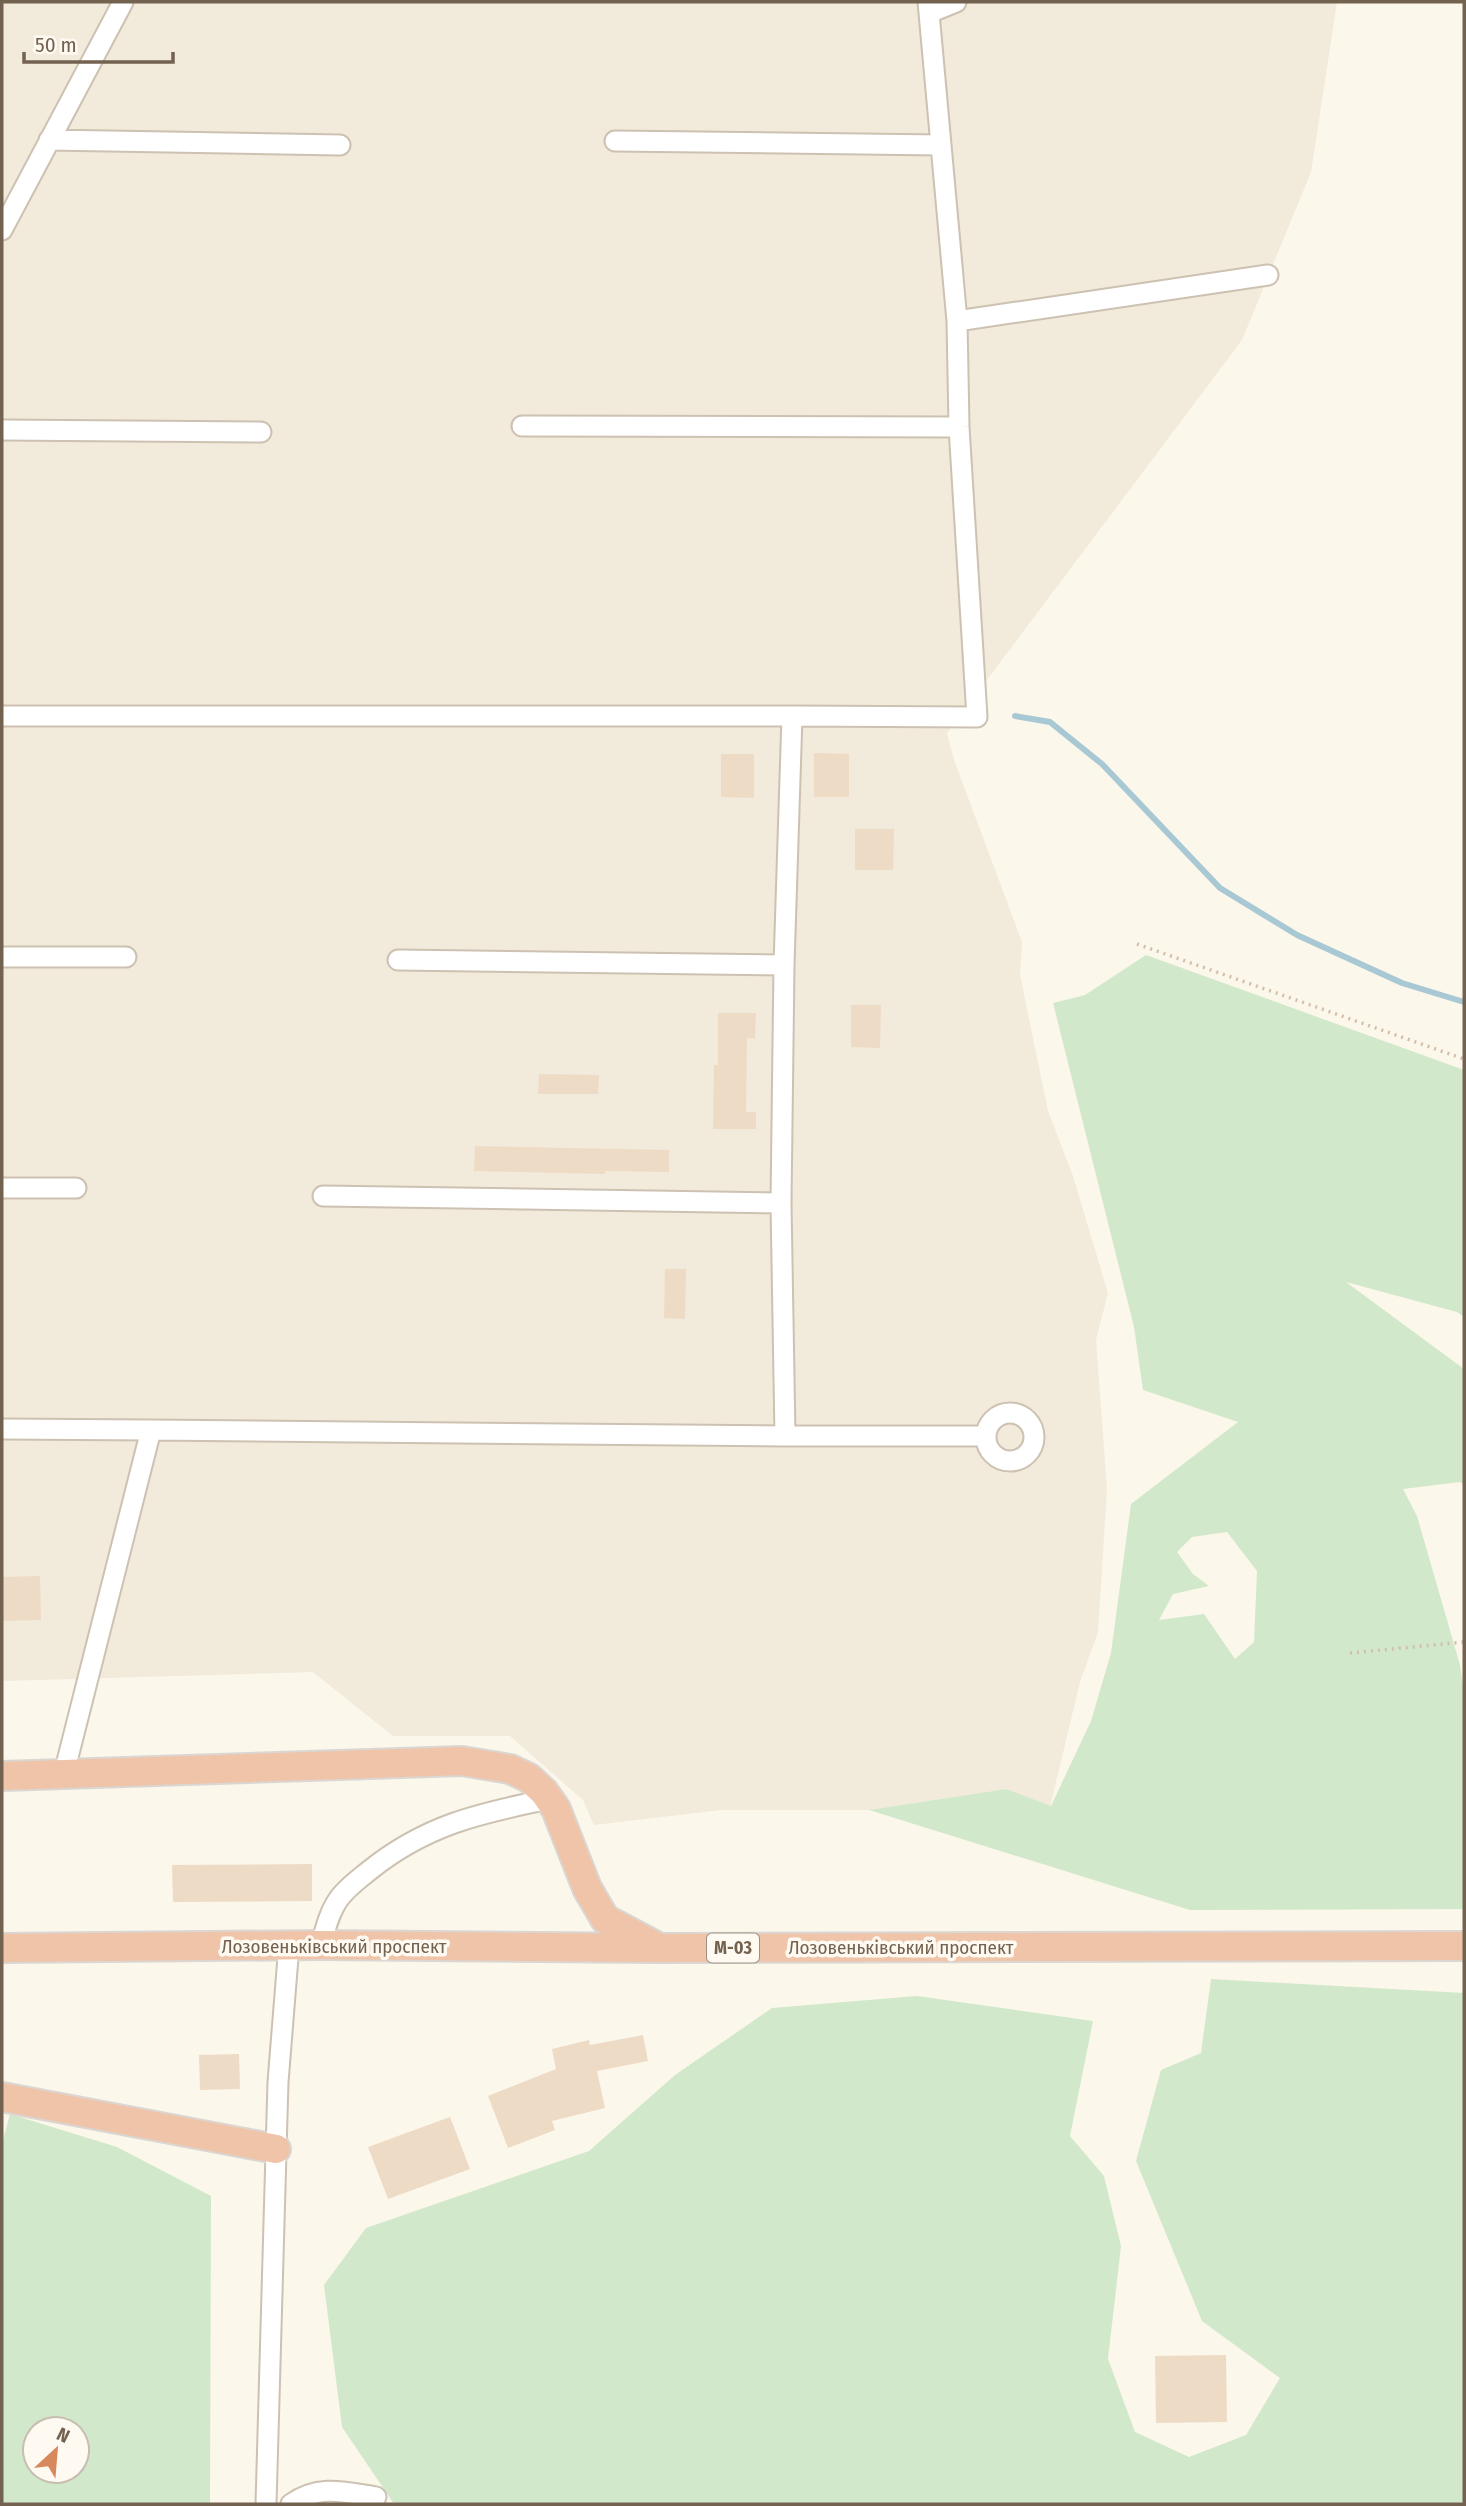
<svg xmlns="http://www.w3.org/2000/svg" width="1466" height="2506" viewBox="0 0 1466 2506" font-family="'Fira Sans Condensed',sans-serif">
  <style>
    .residential { fill: #f2eada }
    .green { fill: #d2e8ca; fill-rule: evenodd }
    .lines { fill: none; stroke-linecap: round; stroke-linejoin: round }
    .stream { stroke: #a8c8d4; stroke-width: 6 }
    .building { fill: #eedbc5 }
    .minor-casing { stroke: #cdc1b2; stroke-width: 23 }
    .highway-casing { stroke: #dbd6d2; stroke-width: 32 }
    .path { stroke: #d3bea8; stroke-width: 3.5; stroke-dasharray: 2 5; stroke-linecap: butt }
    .minor { stroke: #fff; stroke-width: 19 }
    .highway { stroke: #efc4a8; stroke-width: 28 }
    .labels { text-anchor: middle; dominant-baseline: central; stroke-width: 7; stroke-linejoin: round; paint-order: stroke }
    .shield { fill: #fefaf2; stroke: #9d9081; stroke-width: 2 }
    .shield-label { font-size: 18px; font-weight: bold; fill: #746250 }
    .street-label { font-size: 19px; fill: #746250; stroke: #fefaf2 }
  </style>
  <rect width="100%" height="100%" fill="#fbf7eb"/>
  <path class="residential" d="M2,2H1337L1311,172L1242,340L947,733L954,760L1022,942L1020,975L1048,1111L1073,1176L1108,1293L1096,1340L1107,1489L1098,1632L1080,1682L1050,1807L1006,1789L869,1810H721L594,1825L583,1800L510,1736H393L313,1672L2,1681Z"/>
  <path class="green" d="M1146,955L1464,1070V1317L1457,1312L1346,1282L1464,1369V1485L1460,1482L1403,1489L1417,1516L1460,1665L1464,1694V1909L1190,1910L869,1810L1006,1789L1051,1806L1091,1721L1111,1653L1131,1504L1238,1422L1143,1390L1134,1327L1053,1003L1085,995ZM1227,1532L1257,1571L1254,1642L1235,1659L1204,1614L1159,1620L1173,1594L1209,1586L1193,1574L1177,1552L1192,1537Z
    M1211,1979L1464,1993V2504H394L342,2427L324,2285L366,2228L589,2151L675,2075L772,2008L917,1996L1093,2021L1070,2136L1104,2176L1121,2246L1108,2359L1135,2432L1189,2457L1246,2435L1280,2378L1202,2321L1136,2161L1161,2070L1201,2053Z
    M10,2114L117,2147L211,2196L210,2504H2V2144ZM35,2429H77V2471H35Z"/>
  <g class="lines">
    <path class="stream" d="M1015,716L1050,722L1102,764L1220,888L1297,935L1402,983L1464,1002"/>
  </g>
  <path class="building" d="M814,753L849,754V797H814Z
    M721,754H754V798L721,797Z
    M855,829H894L893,870H855Z
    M851,1005H881L880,1048L851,1047Z
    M718,1013H756L755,1038H747L746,1112H756V1129H713L714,1065H718Z
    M539,1074L599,1075L598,1094H538Z
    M475,1146L669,1150V1172L605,1171V1174L474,1171Z
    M665,1269H686L685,1319L664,1318Z
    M40,1576L41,1620L3,1621L2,1577Z
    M312,1864V1901L173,1902L172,1865Z
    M643,2035L648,2061L597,2071L605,2108L552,2121L555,2130L508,2148L488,2096L556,2069L552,2049L589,2040L590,2045Z
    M239,2054L240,2089L200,2090L199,2055Z
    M450,2117L470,2169L388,2199L368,2147Z
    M1226,2355L1227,2422L1156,2423L1155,2356Z"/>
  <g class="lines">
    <defs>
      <path id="minor" d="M929,13L956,2
        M49,140L340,145
        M615,141L941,145
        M2,230L123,2
        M957,321L1268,275
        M522,426L959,427
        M2,430L261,432
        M2,716H792
        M2,957H126
        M398,960L784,965
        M2,1188H76
        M323,1196L781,1203
        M986 1437a24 24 0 1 1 48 0a24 24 0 1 1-48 0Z
        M2,1429L151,1430
        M785,1436H986
        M64,1773L151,1430L785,1436L781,1203L784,965L792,716L977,717L959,427L957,321L928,2
        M321,1945C325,1930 329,1913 338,1900C346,1888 359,1879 370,1870C426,1825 480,1813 549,1799
        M266,2504L278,2082L289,1945
        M291,2504C319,2484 345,2492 376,2497"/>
      <path id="highway" d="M2,1776L462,1761L510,1769L529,1778L544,1792L556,1809L587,1888L605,1919L654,1945
        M2,1948L321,1945L659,1948L1464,1946
        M2,2097L276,2149"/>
    </defs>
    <use href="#minor" class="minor-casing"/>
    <use href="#highway" class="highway-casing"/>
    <path class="path" d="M1137,944L1464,1059
      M1350,1653L1464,1642"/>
    <use href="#minor" class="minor"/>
    <use href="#highway" class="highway"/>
  </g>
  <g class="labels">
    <rect class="shield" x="707" y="1933.5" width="52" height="29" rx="5"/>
    <g class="shield-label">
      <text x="733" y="1948">М-03</text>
    </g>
    <g class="street-label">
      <text x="334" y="1946">Лозовеньківський проспект</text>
      <text x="901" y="1947">Лозовеньківський проспект</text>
    </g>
  </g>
  <rect width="1466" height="2506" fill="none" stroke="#746250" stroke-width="7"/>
  <g transform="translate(56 2450) rotate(26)"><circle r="33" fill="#fefaf2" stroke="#c7bdb1" stroke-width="2"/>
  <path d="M0-5L12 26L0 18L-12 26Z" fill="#d8885d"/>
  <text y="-10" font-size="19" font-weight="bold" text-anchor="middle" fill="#746250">N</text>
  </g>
  <path d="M24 52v10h149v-10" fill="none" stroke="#746250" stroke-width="3.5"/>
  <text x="35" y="52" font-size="21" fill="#746250" stroke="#fefaf2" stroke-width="5" paint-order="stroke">50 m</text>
</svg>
